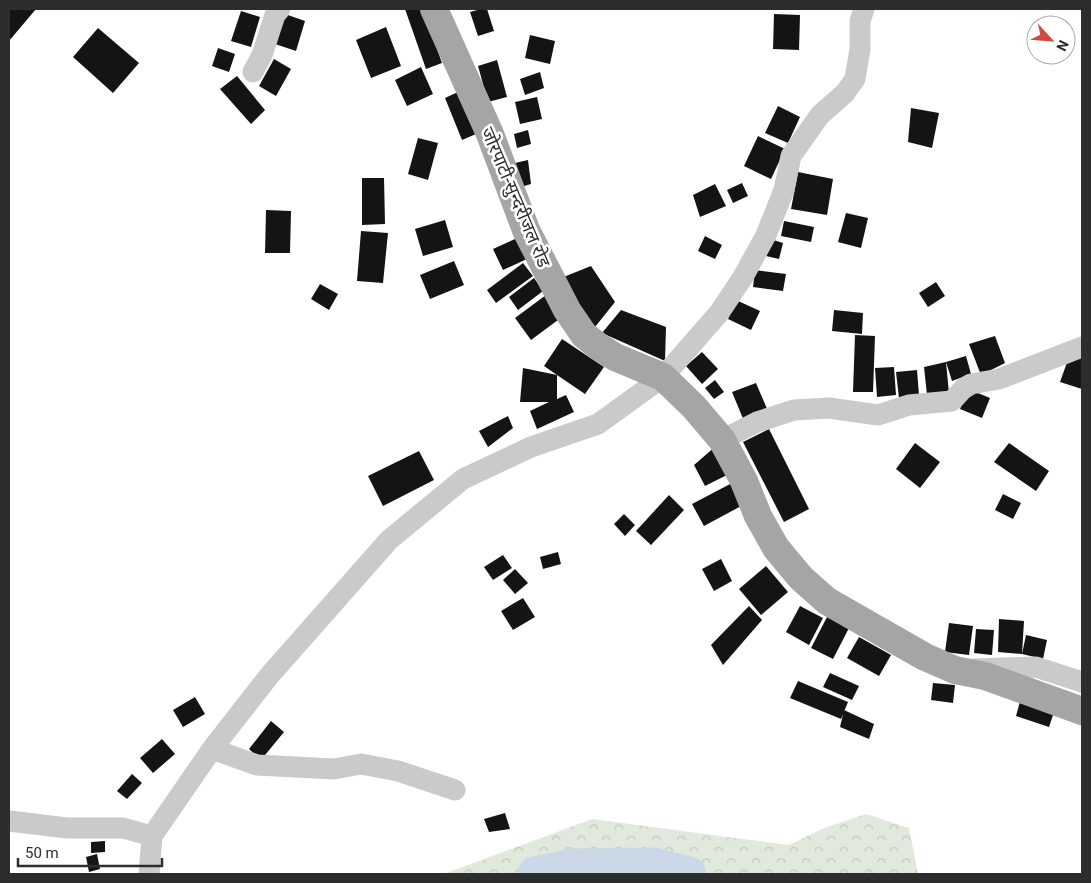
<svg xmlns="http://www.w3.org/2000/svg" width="1091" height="883" viewBox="0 0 1091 883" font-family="Roboto,'Noto Sans Devanagari',sans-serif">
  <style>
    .forest { fill: url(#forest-crowns) }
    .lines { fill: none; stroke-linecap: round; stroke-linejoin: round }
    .river { stroke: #cad8e7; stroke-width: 35 }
    .building { fill: #141414 }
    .minor { stroke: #cacaca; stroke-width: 21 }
    .major { stroke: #a5a5a5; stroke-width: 28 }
    .labels { text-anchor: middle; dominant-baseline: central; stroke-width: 5; stroke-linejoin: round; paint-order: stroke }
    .street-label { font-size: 18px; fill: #2d2d2d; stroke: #fff }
  </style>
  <defs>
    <pattern id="forest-crowns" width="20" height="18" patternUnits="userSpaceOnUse" patternTransform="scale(1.25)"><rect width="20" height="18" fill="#e1e9dc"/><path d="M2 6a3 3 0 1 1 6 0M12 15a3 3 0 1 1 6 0" fill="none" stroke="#c1c8bd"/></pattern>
  </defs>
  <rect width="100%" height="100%" fill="#fff"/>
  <path class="forest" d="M866,814L909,828L918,874H444L592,819L789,845L822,829Z"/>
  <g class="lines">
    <path class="river" d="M535,874L574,866L654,865L689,874"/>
  </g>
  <path class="building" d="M9,9H36L9,41Z
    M405,9H423L442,63L426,69Z
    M481,9H487L494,31L478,36L470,12Z
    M241,11L260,17L251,47L231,41Z
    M285,14L305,21L296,51L275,44Z
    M774,14L800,15L799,50L773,49Z
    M386,27L401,66L371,78L356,40Z
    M98,28L139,63L113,93L73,57Z
    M530,35L555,41L550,64L525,58Z
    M218,48L235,54L229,72L212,66Z
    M274,59L291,69L276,96L259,86Z
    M497,60L507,97L488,102L478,66Z
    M421,67L433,94L407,106L395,80Z
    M540,72L544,88L525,95L520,79Z
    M237,76L265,110L251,124L220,89Z
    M458,92L476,134L462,140L445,98Z
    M537,97L542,119L520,124L515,102Z
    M778,106L800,117L788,143L765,133Z
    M911,108L939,113L932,148L908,142Z
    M528,130L531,144L517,148L514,134Z
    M758,136L785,149L771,179L744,166Z
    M418,138L438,143L428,180L408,174Z
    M528,160L531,184L521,187L515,163Z
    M798,172L833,179L827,215L791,209Z
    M362,178H384L385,224L362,225Z
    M742,183L748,196L733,203L727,190Z
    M715,184L726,206L700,217L693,195Z
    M266,210L291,211L290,253H265Z
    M846,213L868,218L861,248L838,242Z
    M445,220L453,247L423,256L415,229Z
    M784,221L814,227L811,242L781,236Z
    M361,231L388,233L383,283L357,281Z
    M705,236L722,245L715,259L698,251Z
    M517,238L527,259L503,270L493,249Z
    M770,239L783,243L779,259L766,256Z
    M454,261L464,285L430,299L420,275Z
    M523,263L533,276L496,303L487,290Z
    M591,266L615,302L595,327L561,278Z
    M755,270L786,274L783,291L753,287Z
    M534,278L543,291L518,310L509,297Z
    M936,282L945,296L928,307L919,293Z
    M320,284L338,294L329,310L311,299Z
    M546,295L562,317L531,340L515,318Z
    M736,300L760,311L751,330L728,319Z
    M621,310L666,327L665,361L602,333Z
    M834,310L863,313L862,334L832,331Z
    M855,335L875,336L873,392H853Z
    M995,336L1005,363L981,375L969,344Z
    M562,339L604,367L585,394L557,375V399L566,395L574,412L537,429L530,411L549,402H520L523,368L557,375L544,366Z
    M702,352L718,369L702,384L686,366Z
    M1070,354L1082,358V389L1060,382Z
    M966,356L971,374L952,381L946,362Z
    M946,362L949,393L927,395L924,367Z
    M894,367L896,395L877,397L875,368Z
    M917,370L919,395L899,398L896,372Z
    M715,380L724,392L714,399L705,388Z
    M756,383L768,411L744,421L732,392Z
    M968,389L990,398L982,418L960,409Z
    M508,416L513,428L488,447L479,431Z
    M769,429L809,509L784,522L743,442Z
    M915,443L940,462L920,488L896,469Z
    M1009,443L1049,471L1036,491L994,462Z
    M716,446L731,473L705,486L694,465Z
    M419,451L434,480L383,506L368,476Z
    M732,483L743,505L704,526L692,504Z
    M1003,494L1021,503L1013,519L995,510Z
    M669,495L684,510L651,545L636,531Z
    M624,514L635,525L625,536L614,524Z
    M558,552L561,564L543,569L540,557Z
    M503,555L512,568L493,580L484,567Z
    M721,559L732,581L714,591L702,569Z
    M766,566L788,592L761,615L739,589Z
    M515,569L528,583L515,594L503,580Z
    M523,598L535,617L513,630L501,611Z
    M749,606L762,620L723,665L711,645Z
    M800,606L823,618L809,645L786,632Z
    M827,617L849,628L833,659L811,648Z
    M999,619L1024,621L1022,654L1026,635L1047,640L1043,659L1022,654L998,652Z
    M949,623L973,626L969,655L945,652Z
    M976,629L994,630L992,655L974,653Z
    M859,637L891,655L879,676L847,658Z
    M830,673L859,686L852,700L823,687Z
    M798,681L848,702L841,719L790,698Z
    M933,683L955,685L953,703L931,700Z
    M195,697L205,714L183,727L173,710Z
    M1021,698L1055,709L1049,727L1016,716Z
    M844,710L874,724L869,739L840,727Z
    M271,721L284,732L261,760L249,749Z
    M162,739L175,754L153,773L140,758Z
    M132,774L142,783L127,799L117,791Z
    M505,813L510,829L489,832L484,819Z
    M105,841V852L91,853V842Z
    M97,854L100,869L89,872L86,857Z"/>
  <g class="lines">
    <path class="minor" d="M253,72L262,55L275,15L280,9
      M722,440L757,422L794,410L829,408L878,415L909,405L952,401L963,389L971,384L999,379L1082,347
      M975,669L1036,667L1082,682
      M212,749L257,765L334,769L361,764L398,771L455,790
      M9,821L67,828H123L152,836
      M149,874L152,836L212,749L269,676L389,540L463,479L531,447L598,424L663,377L719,313L743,277L766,235L784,190L791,156L820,115L845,93L855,79L860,49V21L864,9"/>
    <path class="major" d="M434,9L490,134L526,230L567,310L584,335L598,346L615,357L663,377L694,407L722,440L744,481L758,516L776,548L801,578L827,601L925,657L955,670L985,676L1082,711"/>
  </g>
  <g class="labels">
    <g class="street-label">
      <text transform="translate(516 197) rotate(67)">जोरपाटी-सुन्दरीजल रोड</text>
    </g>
  </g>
  <rect width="1091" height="883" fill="none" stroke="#2d2d2d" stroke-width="20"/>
  <g transform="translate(1051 40) rotate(116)"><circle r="24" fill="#ffffff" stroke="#ababab"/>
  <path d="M0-4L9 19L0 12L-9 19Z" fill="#d24b41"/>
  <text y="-8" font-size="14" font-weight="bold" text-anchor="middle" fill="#2d2d2d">N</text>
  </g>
  <path d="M18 858v8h144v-8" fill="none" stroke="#2d2d2d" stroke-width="2.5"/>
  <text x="25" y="858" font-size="15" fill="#2d2d2d" stroke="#ffffff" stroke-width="4" paint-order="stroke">50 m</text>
</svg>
